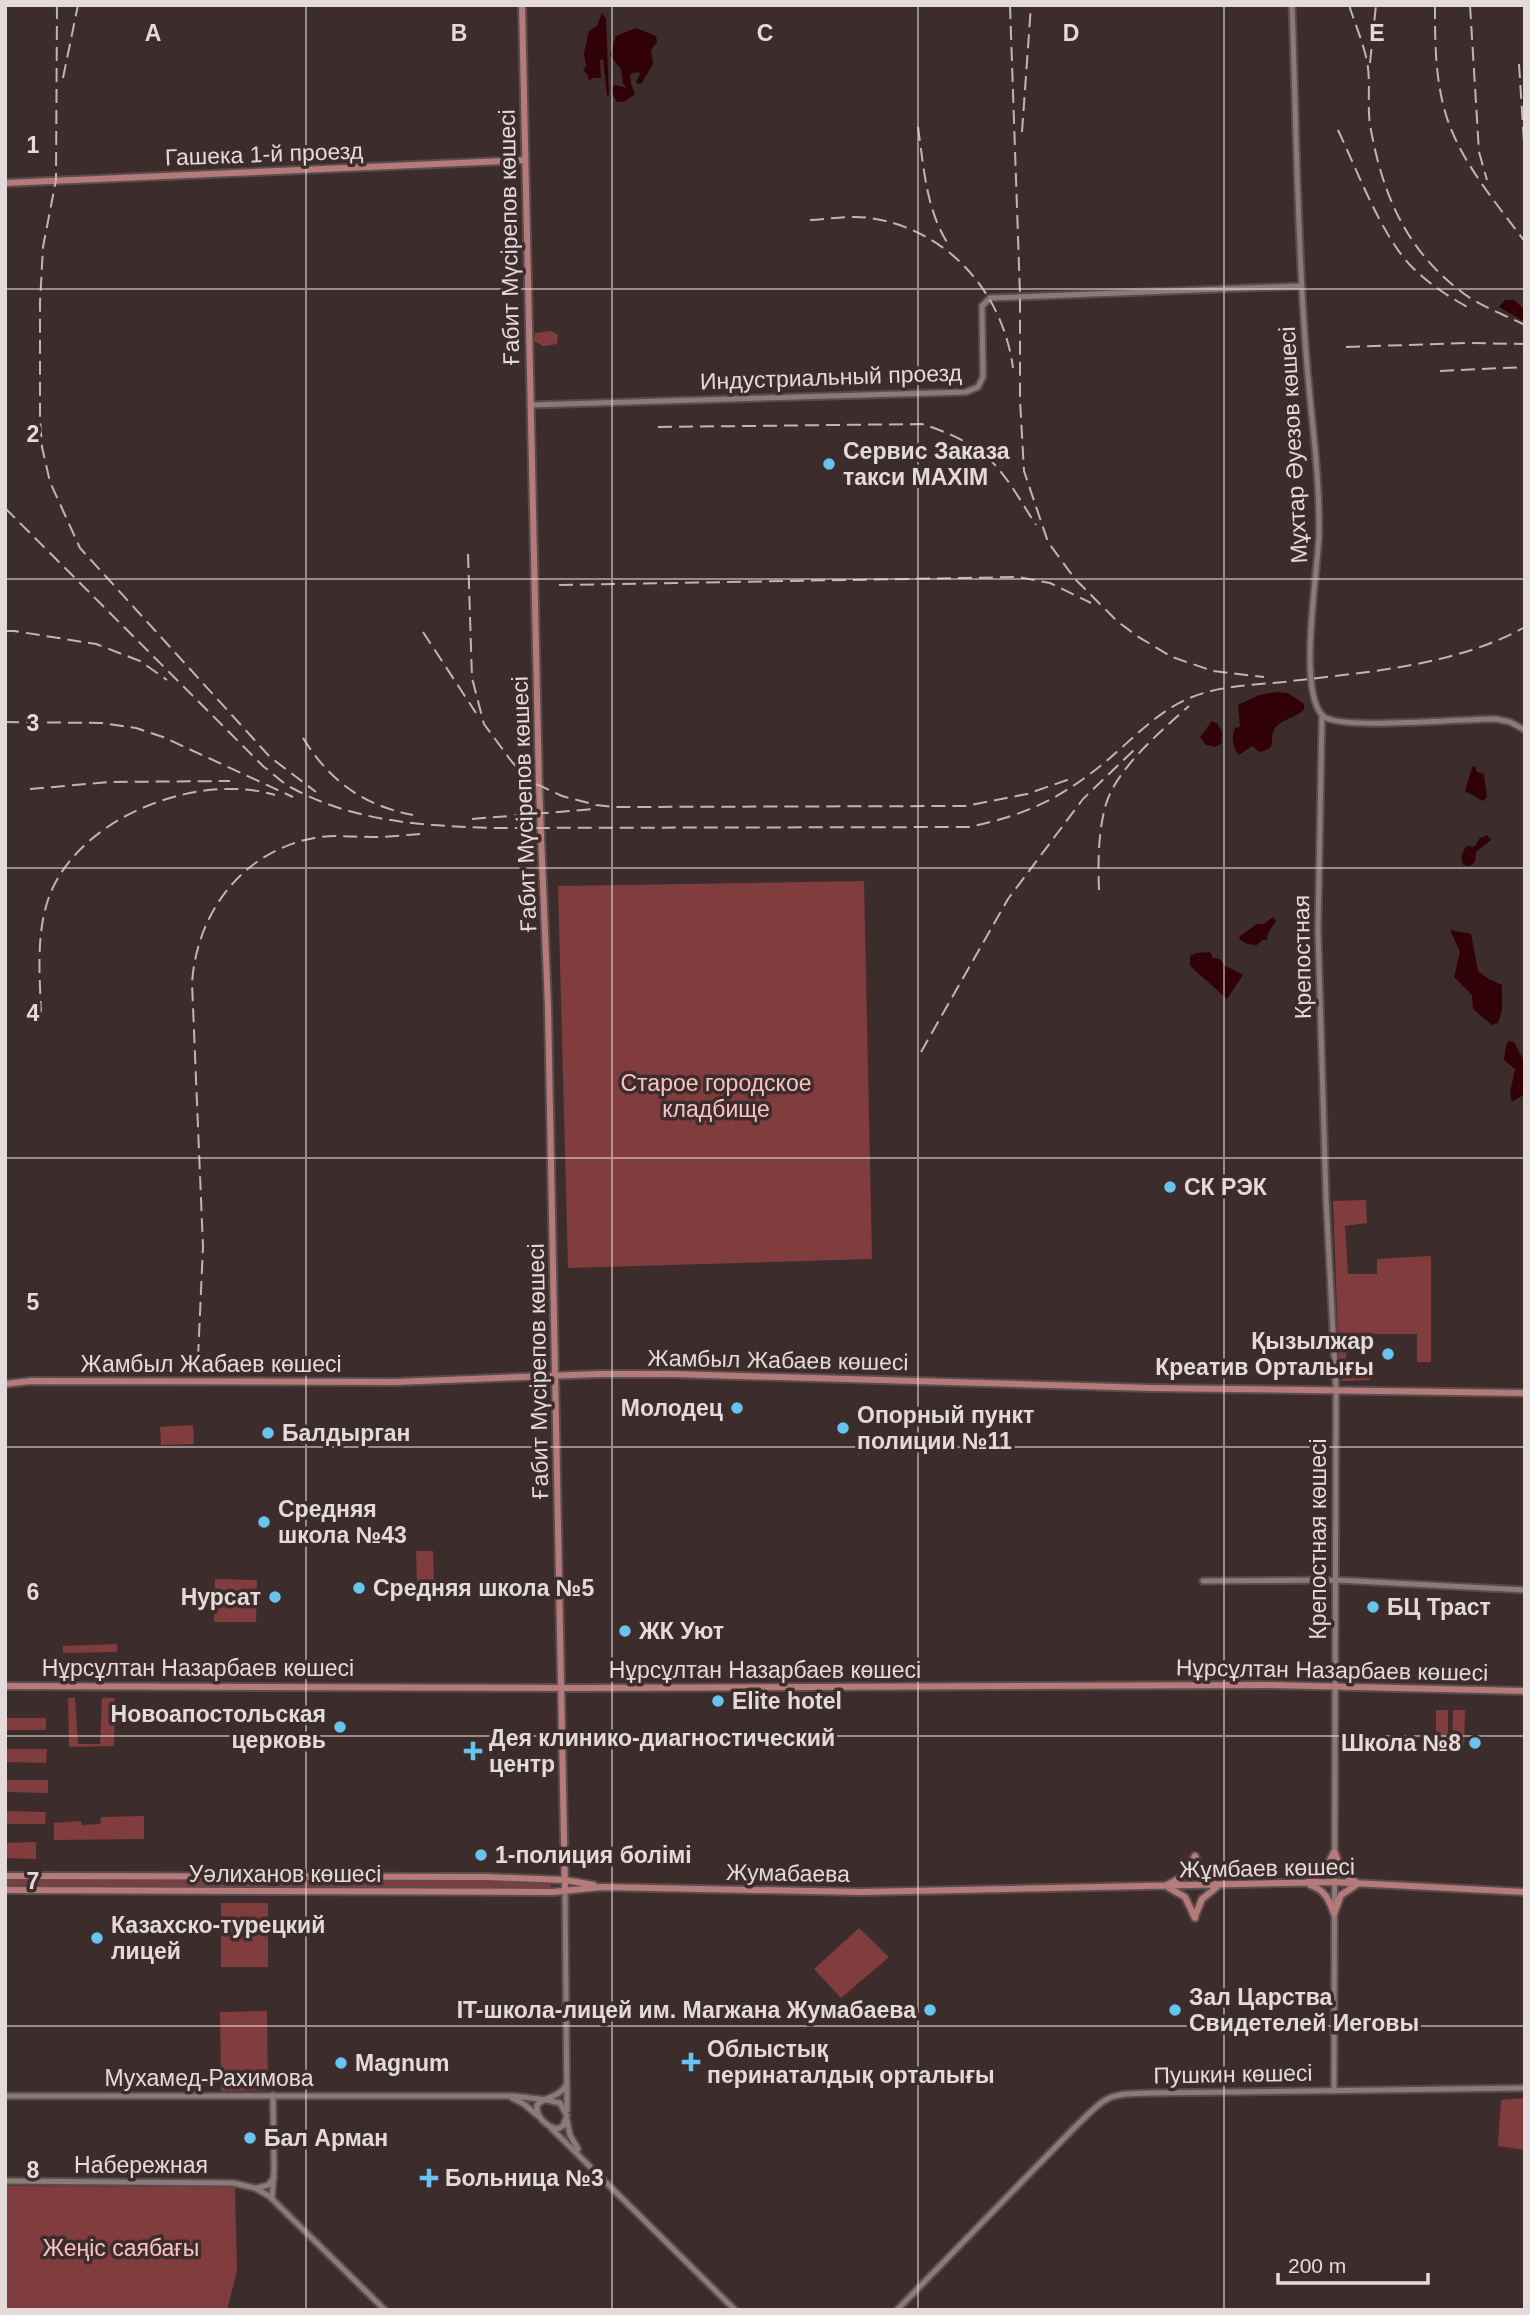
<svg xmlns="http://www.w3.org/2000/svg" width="1530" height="2315" viewBox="0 0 1530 2315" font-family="Helvetica,sans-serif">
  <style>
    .green { fill: #813c3e }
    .water { fill: #300207 }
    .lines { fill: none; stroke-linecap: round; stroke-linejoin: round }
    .minor-casing { stroke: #594c4c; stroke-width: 9 }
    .major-casing { stroke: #594c4c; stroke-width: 10 }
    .minor { stroke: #8c7979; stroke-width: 5 }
    .major { stroke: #b57a7a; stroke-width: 6 }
    .rail { stroke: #c0b5b4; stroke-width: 2; stroke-dasharray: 14 7; stroke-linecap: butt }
    .grid { fill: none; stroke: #e4dad9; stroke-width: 2; stroke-opacity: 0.55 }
    .poi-dot { fill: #66c4ef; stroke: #3c2d2c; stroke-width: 2.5 }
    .labels { text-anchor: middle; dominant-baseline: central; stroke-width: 7; stroke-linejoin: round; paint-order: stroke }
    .street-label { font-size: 23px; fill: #e4dad9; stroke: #3c2d2c }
    .poi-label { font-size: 23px; font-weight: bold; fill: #e4dad9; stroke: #3c2d2c; text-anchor: start }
    .park-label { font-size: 23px; fill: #f9c3c2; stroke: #3c2d2c }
    .grid-label { font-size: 23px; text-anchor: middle; font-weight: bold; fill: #e4dad9; stroke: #3c2d2c; stroke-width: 7; stroke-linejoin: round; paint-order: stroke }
  </style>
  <rect width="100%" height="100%" fill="#3c2d2c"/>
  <path class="green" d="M551,331L558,335L557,344L543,346L534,341L535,333Z
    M864,881L872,1259L568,1268L558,886Z
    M1366,1200L1367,1223L1345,1226L1348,1274H1377V1259L1431,1256V1362H1417V1334H1353V1345L1346,1346V1362H1339L1333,1201Z
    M1370,1368V1380L1342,1381V1369Z
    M193,1425L194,1444L161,1445L160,1427Z
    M416,1551H433L434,1582H417Z
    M215,1579L257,1580L256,1622H214Z
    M117,1644V1652L63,1653V1646Z
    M68,1698H75L78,1744H100L102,1698H115L114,1746L69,1747Z
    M1436,1710H1448V1746H1436Z
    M1453,1710H1465L1464,1747L1452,1746Z
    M5,1718H46V1730H5Z
    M5,1749H47L46,1763L5,1762Z
    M5,1780H48V1793L5,1792Z
    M5,1811L46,1812L45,1824H5Z
    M144,1816V1839L54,1840V1823L81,1821L82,1825L100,1824L101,1817Z
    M36,1842V1859L5,1858V1843Z
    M5,1880L269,1881L268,1889L5,1888Z
    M277,1881H551V1889H277Z
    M221,1903H268V1967H221Z
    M859,1928L889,1957L841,1998L814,1969Z
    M267,2011L268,2090L221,2091L220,2012Z
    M1525,2098V2150L1498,2146L1501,2100Z
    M5,2186L235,2187L237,2271L227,2310H5Z"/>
  <path class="water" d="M602,13L606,19L609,95L607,96L603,59L600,60L601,78H593L589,81L588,75L583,70L586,66L584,53L589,31L597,26Z
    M636,28L656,36L657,42L651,50L653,64L641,84H638L636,81L640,75L639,72L630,74L631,84L635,94L624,102H617L613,95L612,88L615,85L628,88L623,84L621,69L610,55L616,36Z
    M1505,300H1514L1525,310V322L1499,307Z
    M1277,692L1288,693L1304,704V709C1297,718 1284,718 1276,727C1267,738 1280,749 1259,752L1252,746L1239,755C1233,748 1231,736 1235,728L1240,727L1238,705L1259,695Z
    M1212,721L1218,724L1222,733L1221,744L1215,747L1206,745L1200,737Z
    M1475,766L1477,772L1484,774L1487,797L1483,801L1465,791L1472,767Z
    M1487,835L1491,840L1476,852L1475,862L1470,866L1463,865C1460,858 1462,851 1467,846L1474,847L1480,838Z
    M1273,917L1276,921L1268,933L1267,940H1262L1257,945L1247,944L1239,939L1240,936L1257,924H1264Z
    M1450,930L1471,934L1478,971L1489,979L1502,985V1011L1498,1023L1492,1025L1473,1009L1472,995L1454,977L1460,952Z
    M1210,952L1213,958L1220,959L1224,965L1243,975L1227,999L1190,966V956L1196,953Z
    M1509,1041L1514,1042L1525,1063V1094L1512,1102L1510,1093L1515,1069L1504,1060L1506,1045Z"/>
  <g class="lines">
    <defs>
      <path id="minor" d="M1292,5C1296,116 1297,228 1305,339C1309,404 1320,469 1319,534C1318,572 1297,691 1323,716C1339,731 1467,718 1496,719L1510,722L1525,730
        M530,405L966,392L978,387L983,377L982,306L990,298L1301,286
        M1322,715L1318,930L1326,1198L1336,1389L1334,2091
        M1203,1581L1336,1580L1525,1590
        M565,1891L567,2110
        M5,2096H514L547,2100L560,2103L567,2116L563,2126L557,2129C546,2126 536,2117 537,2105C547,2095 558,2099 567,2084
        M512,2098L524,2104L538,2116
        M567,2120L570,2135L578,2149
        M551,2128L735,2310
        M5,2181L233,2183L255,2188L269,2196L385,2310
        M257,2188L268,2185L274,2178
        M272,2199L274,2170L273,2095
        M897,2310L1077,2125C1109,2094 1107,2094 1153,2093L1525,2088"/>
      <path id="major" d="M522,5L539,786L548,1007L565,1891
        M5,183L525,160
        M5,1384L31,1381L395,1382L599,1374H674L1151,1388L1525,1393
        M5,1686L571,1688L1269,1685L1525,1691
        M1335,1853L1342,1873L1356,1882
        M1195,1856L1204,1877L1215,1884
        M5,1876L487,1877L565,1880L594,1885
        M1309,1881L1324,1873L1334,1852
        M1167,1885L1184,1876L1195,1856
        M1310,1885C1325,1890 1329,1899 1334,1914
        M1169,1888L1185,1897L1195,1918
        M5,1890L553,1892L602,1887L861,1892L1334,1882L1525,1892
        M1334,1914L1341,1895L1356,1885
        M1195,1916L1202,1899L1217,1887"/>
    </defs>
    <use href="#minor" class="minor-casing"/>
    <use href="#major" class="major-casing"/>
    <use href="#minor" class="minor"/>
    <use href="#major" class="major"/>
    <path class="rail" d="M57,5L56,180L43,247L40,303V419L42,447L50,482L80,548L270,757L316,792
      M1010,5L1020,295V400L1024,471L1048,542L1075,579L1117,621L1137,636L1172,657L1213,671L1264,677
      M1349,5C1355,24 1363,42 1367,61C1371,82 1367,104 1370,125C1382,192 1404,247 1459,290C1479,306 1503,314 1525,325
      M1435,5C1435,40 1435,74 1444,108C1457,158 1495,201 1525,242
      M1470,5L1479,152L1487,180
      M1370,63L1376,5
      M1519,64L1525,158
      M63,78L78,5
      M918,127C924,169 926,211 950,247
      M1338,130C1357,170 1382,237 1412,267C1430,285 1448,296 1469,308
      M1022,132L1031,5
      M810,220C830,219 851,215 870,218C947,229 1003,292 1013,368
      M1346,347L1466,343L1525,344
      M1440,371L1525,367
      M658,427L922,424C944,431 969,441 987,457C1007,475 1021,502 1036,525
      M5,508L264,767C274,774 283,784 294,789C358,823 427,826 497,828L969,827C1027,815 1064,797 1110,758C1133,738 1157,713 1185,700C1215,686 1251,685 1284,682C1364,672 1453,667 1525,627
      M468,554L472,678L484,724L512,762L530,781L562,796L596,805L615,807L965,806L1027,794L1070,779
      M559,585L1018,577L1050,583L1091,603
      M5,631H14L96,644L140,661L167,680
      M423,632L476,713
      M5,722L102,723L136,728L163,737L293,797
      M303,738C330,781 362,805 413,815
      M30,789L110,782L230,781
      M472,819L594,809
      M1099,890C1098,862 1098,832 1106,804C1117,768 1162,730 1189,706
      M41,1015C40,978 36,939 47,903C72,820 195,771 275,795
      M921,1052L1008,899L1083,799L1136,748
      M198,1358L203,1247L192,983C197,911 244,849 319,837C336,835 355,837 373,837C389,837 405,835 421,834"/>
  </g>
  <path class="grid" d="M306,5V2310M612,5V2310M918,5V2310M1224,5V2310M5,289H1525M5,579H1525M5,868H1525M5,1158H1525M5,1447H1525M5,1736H1525M5,2026H1525"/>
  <g class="poi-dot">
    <circle cx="829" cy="464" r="7"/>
    <circle cx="1170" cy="1187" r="7"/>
    <circle cx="1388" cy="1354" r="7"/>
    <circle cx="737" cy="1408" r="7"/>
    <circle cx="843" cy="1428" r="7"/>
    <circle cx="268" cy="1433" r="7"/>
    <circle cx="264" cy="1522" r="7"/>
    <circle cx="359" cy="1588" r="7"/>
    <circle cx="275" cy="1597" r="7"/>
    <circle cx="1373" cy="1607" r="7"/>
    <circle cx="625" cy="1631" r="7"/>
    <circle cx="718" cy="1701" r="7"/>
    <circle cx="340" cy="1727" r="7"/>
    <circle cx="1475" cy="1743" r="7"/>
    <path d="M469.5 1740.5h7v7h7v7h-7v7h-7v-7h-7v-7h7z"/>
    <circle cx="481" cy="1855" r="7"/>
    <circle cx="97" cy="1938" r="7"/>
    <circle cx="930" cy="2010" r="7"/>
    <circle cx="1175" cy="2010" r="7"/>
    <path d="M687.5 2051.5h7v7h7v7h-7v7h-7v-7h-7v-7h7z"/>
    <circle cx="341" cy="2063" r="7"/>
    <circle cx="250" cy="2138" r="7"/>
    <path d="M425.5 2167.5h7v7h7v7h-7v7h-7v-7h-7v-7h7z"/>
  </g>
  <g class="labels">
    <g class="street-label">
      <text transform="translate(264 154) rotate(-2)">Гашека 1-й проезд</text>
      <text transform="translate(509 237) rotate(-91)">Ғабит Мүсірепов көшесі</text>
      <text transform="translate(831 377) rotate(-2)">Индустриальный проезд</text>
      <text transform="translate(1293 445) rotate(-93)">Мұхтар Әуезов көшесі</text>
      <text transform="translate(524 804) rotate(-92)">Ғабит Мүсірепов көшесі</text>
      <text transform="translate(1302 957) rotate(-91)">Крепостная</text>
      <text transform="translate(778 1360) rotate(1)">Жамбыл Жабаев көшесі</text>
      <text x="211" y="1364">Жамбыл Жабаев көшесі</text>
      <text transform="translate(538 1371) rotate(-91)">Ғабит Мүсірепов көшесі</text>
      <text transform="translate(1318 1539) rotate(-90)">Крепостная көшесі</text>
      <text x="198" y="1668">Нұрсұлтан Назарбаев көшесі</text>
      <text x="765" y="1670">Нұрсұлтан Назарбаев көшесі</text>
      <text transform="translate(1332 1670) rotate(1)">Нұрсұлтан Назарбаев көшесі</text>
      <text transform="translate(1267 1868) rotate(-1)">Жұмбаев көшесі</text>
      <text transform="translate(788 1873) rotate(1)">Жумабаева</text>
      <text x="285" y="1874">Уәлиханов көшесі</text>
      <text transform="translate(1233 2074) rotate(-1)">Пушкин көшесі</text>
      <text x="209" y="2078">Мухамед-Рахимова</text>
      <text x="141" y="2165">Набережная</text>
    </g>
    <g class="poi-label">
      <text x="843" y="451">Сервис Заказа<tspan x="843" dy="26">такси MAXIM</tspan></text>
      <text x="1184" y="1187">СК РЭК</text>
      <text x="1374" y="1341" text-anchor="end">Қызылжар<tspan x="1374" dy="26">Креатив Орталығы</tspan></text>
      <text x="723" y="1408" text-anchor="end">Молодец</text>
      <text x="857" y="1415">Опорный пункт<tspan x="857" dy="26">полиции №11</tspan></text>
      <text x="282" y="1433">Балдырган</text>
      <text x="278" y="1509">Средняя<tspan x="278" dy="26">школа №43</tspan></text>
      <text x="373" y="1588">Средняя школа №5</text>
      <text x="261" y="1597" text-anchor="end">Нурсат</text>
      <text x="1387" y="1607">БЦ Траст</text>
      <text x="639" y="1631">ЖК Уют</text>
      <text x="732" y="1701">Elite hotel</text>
      <text x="326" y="1714" text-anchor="end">Новоапостольская<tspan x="326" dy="26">церковь</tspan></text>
      <text x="489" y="1738">Дея клинико-диагностический<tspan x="489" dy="26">центр</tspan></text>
      <text x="1461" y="1743" text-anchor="end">Школа №8</text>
      <text x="495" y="1855">1-полиция болiмi</text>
      <text x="111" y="1925">Казахско-турецкий<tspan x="111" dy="26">лицей</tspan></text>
      <text x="1189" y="1997">Зал Царства<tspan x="1189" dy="26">Свидетелей Иеговы</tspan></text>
      <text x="916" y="2010" text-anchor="end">IT-школа-лицей им. Магжана Жумабаева</text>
      <text x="707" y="2049">Облыстық<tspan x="707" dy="26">перинаталдық орталығы</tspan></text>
      <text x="355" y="2063">Magnum</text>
      <text x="264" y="2138">Бал Арман</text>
      <text x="445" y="2178">Больница №3</text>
    </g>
    <g class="park-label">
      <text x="716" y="1083">Старое городское<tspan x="716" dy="26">кладбище</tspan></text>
      <text x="121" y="2248">Жеңіс саябағы</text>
    </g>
  </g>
  <g class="grid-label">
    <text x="153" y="41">A</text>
    <text x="459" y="41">B</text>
    <text x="765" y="41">C</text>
    <text x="1071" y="41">D</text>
    <text x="1377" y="41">E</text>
    <text x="33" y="153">1</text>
    <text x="33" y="442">2</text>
    <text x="33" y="731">3</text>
    <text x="33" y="1021">4</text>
    <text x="33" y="1310">5</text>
    <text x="33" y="1600">6</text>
    <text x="33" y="1889">7</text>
    <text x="33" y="2178">8</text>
  </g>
  <rect width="1530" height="2315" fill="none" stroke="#e4dad9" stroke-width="14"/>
  <path d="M1278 2273v10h150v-10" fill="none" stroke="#e4dad9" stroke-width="3.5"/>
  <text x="1288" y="2273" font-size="21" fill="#e4dad9" stroke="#3c2d2c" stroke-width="5" paint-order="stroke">200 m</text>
</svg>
